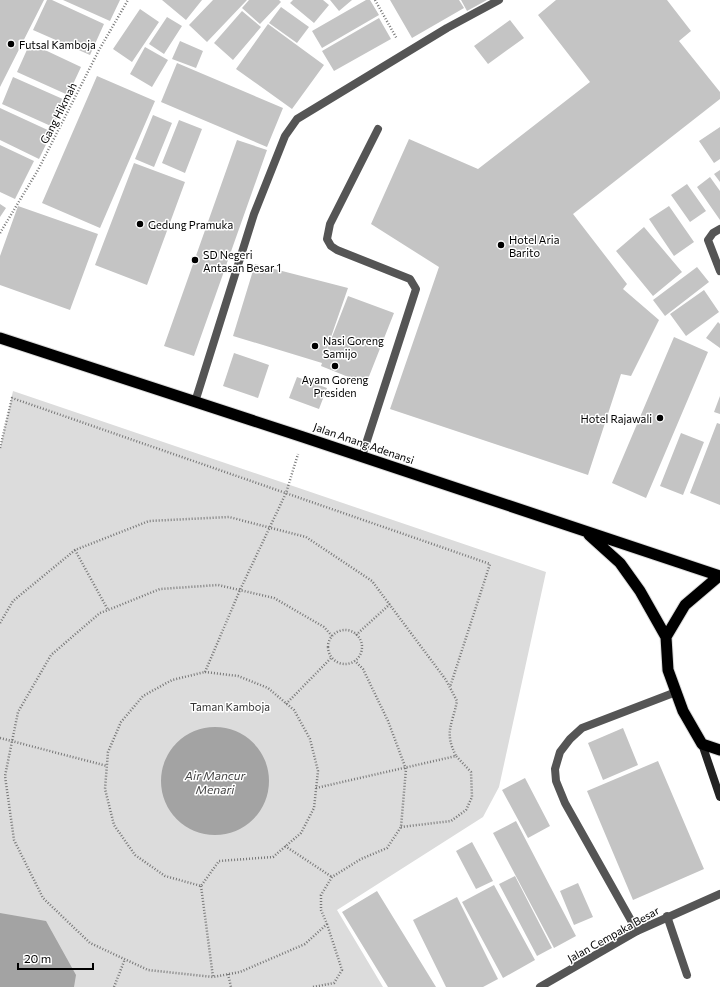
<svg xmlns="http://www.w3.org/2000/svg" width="720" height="987" viewBox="0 0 720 987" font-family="Commissioner,sans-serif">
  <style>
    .green { fill: #dcdcdc }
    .water { fill: #a3a3a3 }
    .building { fill: #c4c4c4 }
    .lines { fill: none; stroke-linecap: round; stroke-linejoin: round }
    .trunk-casing { stroke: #dbdbdb; stroke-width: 13 }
    .path { stroke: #777; stroke-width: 2.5; stroke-dasharray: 1 2; stroke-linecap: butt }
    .service { stroke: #555; stroke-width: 8 }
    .minor { stroke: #555; stroke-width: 8 }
    .tertiary { stroke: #555; stroke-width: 8 }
    .secondary { stroke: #222; stroke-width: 8 }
    .trunk { stroke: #000; stroke-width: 11 }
    .poi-dot { fill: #000; stroke: #fff; stroke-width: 1.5 }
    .labels { text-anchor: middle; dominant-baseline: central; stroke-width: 3; stroke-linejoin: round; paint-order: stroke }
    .poi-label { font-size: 11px; fill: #000; stroke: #fff; text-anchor: start }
    .street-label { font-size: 11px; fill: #000; stroke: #fff }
    .park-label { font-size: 11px; fill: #333; stroke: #fff }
    .water-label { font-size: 12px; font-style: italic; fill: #444; stroke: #fff }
  </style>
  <rect width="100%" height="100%" fill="#fff"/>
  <path class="green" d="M13,391L546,572L499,787L483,817L337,910L383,987H0V448Z"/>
  <path class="water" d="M161 781a54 54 0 1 1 108 0a54 54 0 1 1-108 0Z
    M0,913L46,921L76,975L74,987H0Z"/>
  <path class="building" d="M0,0H44L0,87Z
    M47,0H52L104,24L90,55L33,30Z
    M63,0H120L110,21Z
    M162,0H202L186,20Z
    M213,0H247L207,42L189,25Z
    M249,0H279L281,2L260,24L242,8Z
    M293,0H323L329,5L314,23L290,3Z
    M330,0H352L339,11Z
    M366,0H370L379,15L322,48L312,31Z
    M390,0H459L464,8L412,38Z
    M461,0H487L467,11Z
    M556,0H667L691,31L679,41L720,92V99L573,214L627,284L623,289L659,320L631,376L621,374L588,475L390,409L439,267L371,224L409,139L478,169L590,82L538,15Z
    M281,7L309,27L297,43L269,23Z
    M140,9L159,22L132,62L113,49Z
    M242,11L261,27L233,60L214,43Z
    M167,17L182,26L164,54L149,44Z
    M379,18L391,39L334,71L322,51Z
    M510,20L524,38L488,64L474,46Z
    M268,24L324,65L292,109L236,69Z
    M180,41L203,51L196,68L172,59Z
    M30,43L81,67L68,95L17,72Z
    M145,47L168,60L152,87L130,74Z
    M177,63L283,108L267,147L161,102Z
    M97,76L155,101L100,228L42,203Z
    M13,77L65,100L53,127L2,104Z
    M0,108L52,132L39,159L0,140Z
    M153,115L172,123L154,167L135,159Z
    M179,120L202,129L185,173L162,163Z
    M720,127V159L714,163L699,141Z
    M237,140L267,150L194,356L164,346Z
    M0,145L34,161L15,199L0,192Z
    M134,163L185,182L147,285L95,265Z
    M720,170V182L714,174Z
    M710,177L720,191V220L697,187Z
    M687,184L706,211L690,222L671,195Z
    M0,204L6,208L0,217Z
    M18,206L98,234L70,310L0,285V256Z
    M669,206L694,242L674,256L649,219Z
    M644,227L682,272L653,296L616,251Z
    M255,264L348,288L323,360L348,296L394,313L366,384L321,366L322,363L233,336Z
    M697,267L709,282L665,316L653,300Z
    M704,290L719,312L686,336L670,314Z
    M718,322L720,324V348L706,338Z
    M674,337L708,352L646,498L612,483Z
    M234,353L269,365L258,398L223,386Z
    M297,377L327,388L319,409L289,398Z
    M720,396V414L714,412Z
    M717,423L720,424V505L690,493Z
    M681,433L704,442L683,495L660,486Z
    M623,728L638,765L603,780L588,743Z
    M658,761L704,869L633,900L587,791Z
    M525,778L550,826L528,838L502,790Z
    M516,821L576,936L554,948L493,833Z
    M472,842L493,881L476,889L456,851Z
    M515,876L552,948L537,956L499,884Z
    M578,883L593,917L574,925L560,891Z
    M494,885L535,960L503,978L462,902Z
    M377,891L436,987H388L342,912Z
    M457,897L498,979L483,987H446L413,920Z"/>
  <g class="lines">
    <defs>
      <path id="trunk" d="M0,338L303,437L720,576
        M589,535L620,563L640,591L666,637L668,670L683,711L702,744L720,750
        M666,637L685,605L719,576"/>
    </defs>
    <use href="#trunk" class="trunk-casing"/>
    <path class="path" d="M375,0L397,39
      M0,233L38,170L99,50L128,0
      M0,448L12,398L490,564L450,687
      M75,550L108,610
      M0,623L13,601L75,550L149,521L229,517L306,537L372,581L446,680L457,701C452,726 444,732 456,756
      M328 647a17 17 0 1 1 34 0a17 17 0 1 1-34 0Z
      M356,635L390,604
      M332,636L324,627L274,598L218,585L160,589L108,610L100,613L51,655L18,712L5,776L14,840L43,898L90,943L148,970L213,977L240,972L305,944L327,924L321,910V895L332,877L361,859L387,848L401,827L406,769L388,721L363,669L355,661
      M205,672L238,676L268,688L294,710L310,739L318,771L314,808L301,833L273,857L219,861L201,886L165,876L135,855L114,825L105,789L108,752L121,722L143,696L172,680Z
      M205,672L240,590L286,493L298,454
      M286,704L332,657
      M0,738L107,766
      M316,788L456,756L471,772L472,797L466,810L451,821L401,827
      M285,846L332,877
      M201,886L213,977
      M228,974L231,987
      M114,987L125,959
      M313,987L334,983L342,970L327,924"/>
    <path class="service" d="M362,456L416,289L410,279L337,250L331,246L327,239L330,224L378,129
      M667,916L687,975
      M637,931L565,803L556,781L555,769L560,752L570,739L582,728L676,692"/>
    <path class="minor" d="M720,229L713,233L708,240L720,271
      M195,402L254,214L285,136L297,119L447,28L499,0"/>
    <path class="tertiary" d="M540,987L637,931L720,894"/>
    <path class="secondary" d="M702,744L720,797"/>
    <use href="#trunk" class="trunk"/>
  </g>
  <g class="poi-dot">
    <circle cx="11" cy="44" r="4"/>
    <circle cx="140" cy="224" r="4"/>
    <circle cx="501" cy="245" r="4"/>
    <circle cx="195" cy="260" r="4"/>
    <circle cx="315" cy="346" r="4"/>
    <circle cx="335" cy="366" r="4"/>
    <circle cx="660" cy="418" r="4"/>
  </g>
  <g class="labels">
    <g class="poi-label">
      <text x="19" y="44">Futsal Kamboja</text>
      <text x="148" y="224">Gedung Pramuka</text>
      <text x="509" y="239">Hotel Aria<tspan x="509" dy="13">Barito</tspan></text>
      <text x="203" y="254">SD Negeri<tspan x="203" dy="13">Antasan Besar 1</tspan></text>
      <text x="323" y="340">Nasi Goreng<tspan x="323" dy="13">Samijo</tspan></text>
      <text x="335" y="379" text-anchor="middle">Ayam Goreng<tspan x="335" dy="13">Presiden</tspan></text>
      <text x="652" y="418" text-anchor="end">Hotel Rajawali</text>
    </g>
    <g class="street-label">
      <text transform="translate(58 113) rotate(-63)">Gang Hikmah</text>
      <text transform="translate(364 443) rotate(19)">Jalan Anang Adenansi</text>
      <text transform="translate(613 934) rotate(-29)">Jalan Cempaka Besar</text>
    </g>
    <g class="park-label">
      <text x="230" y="706">Taman Kamboja</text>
    </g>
    <g class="water-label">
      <text x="215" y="775">Air Mancur<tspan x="215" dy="14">Menari</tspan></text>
    </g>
  </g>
  <path d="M18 963v6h75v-6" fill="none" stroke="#000000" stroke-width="2"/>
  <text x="24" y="963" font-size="12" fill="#000000" stroke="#ffffff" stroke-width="3" paint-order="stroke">20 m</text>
</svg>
